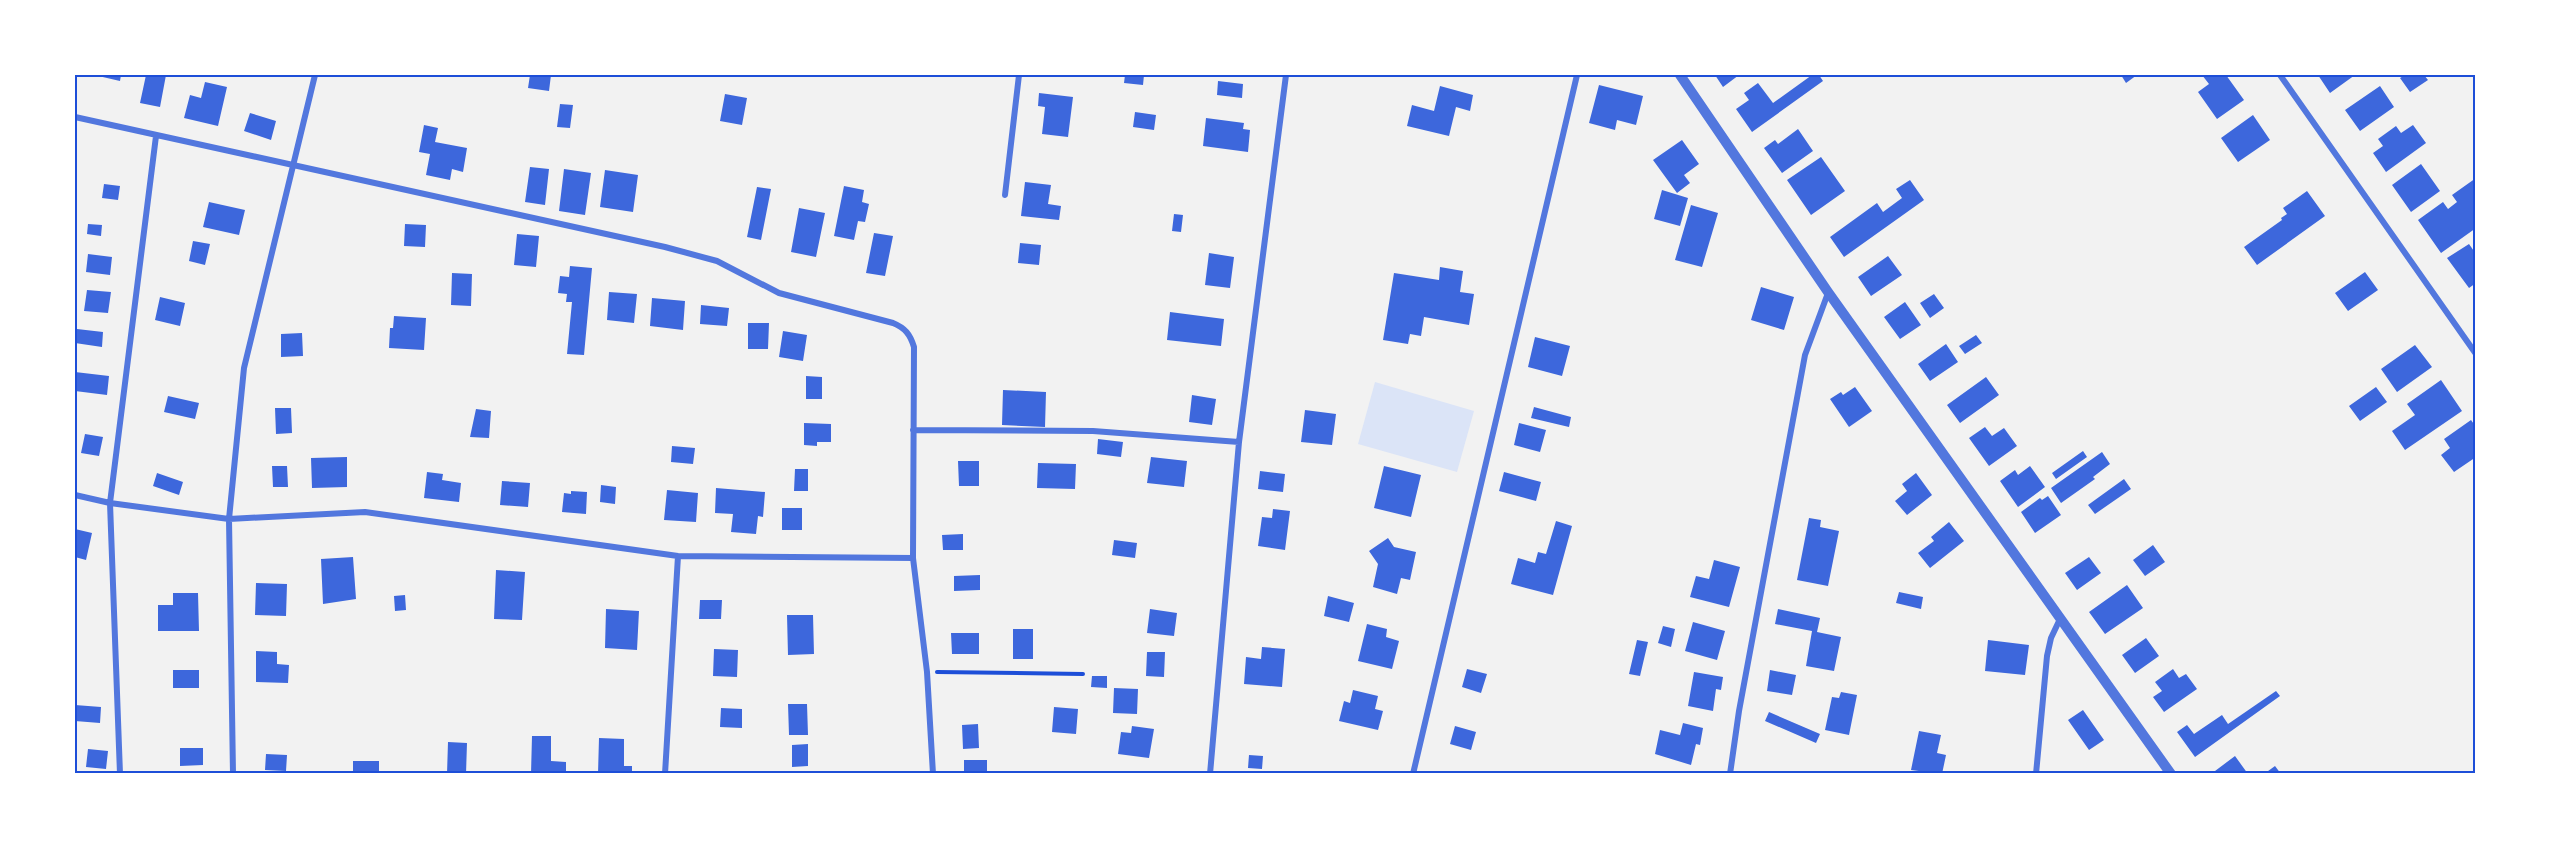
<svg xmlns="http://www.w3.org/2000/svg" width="2551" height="849" viewBox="0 0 2551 849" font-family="Signika,sans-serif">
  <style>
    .green { fill: #dbe4f7 }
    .building { fill: #3d67dc }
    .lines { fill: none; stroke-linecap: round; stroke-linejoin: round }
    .path { stroke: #1d4ed8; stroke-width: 4 }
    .minor { stroke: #5277de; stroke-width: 6 }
    .tertiary { stroke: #5277de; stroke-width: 10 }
    .neatline { fill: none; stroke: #1d4ed8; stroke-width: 2 }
  </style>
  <rect width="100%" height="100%" fill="#f2f2f2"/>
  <path class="green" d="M1375,382L1474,411L1457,472L1358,444Z"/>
  <path class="building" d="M94,75H121L120,81Z
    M146,75H166L160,107L140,103Z
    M530,75H551L549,91L528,88Z
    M1125,75H1144L1143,85L1124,83Z
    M1715,75H1739L1723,87Z
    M1812,75H1819L1823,81L1752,132L1736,109L1749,100L1744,93L1758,83L1773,103Z
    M2121,75H2137L2126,83Z
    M2202,75H2226L2244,100L2217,119L2198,92L2209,84Z
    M2318,75H2355L2330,93Z
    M2405,75H2424L2428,80L2410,92L2400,78Z
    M1218,81L1243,84L1242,98L1217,95Z
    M205,82L227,87L218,126L184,118L190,95L201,98Z
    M1599,85L1643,96L1636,125L1617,120L1615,130L1589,123Z
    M1440,86L1473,95L1470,111L1456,107L1449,136L1407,126L1412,105L1434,111Z
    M2380,86L2394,107L2360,131L2345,110Z
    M1039,93L1073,97L1068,137L1042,134L1045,107L1038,106Z
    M725,94L747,98L742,125L720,121Z
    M560,104L573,105L570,128L557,127Z
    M1135,112L1156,115L1154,130L1133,127Z
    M250,113L276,121L271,140L244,131Z
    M2253,115L2270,140L2238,162L2221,138Z
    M1206,118L1244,123L1243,129L1250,130L1248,152L1203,146Z
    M424,125L438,128L435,142L467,148L463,172L452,169L450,180L426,175L430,154L419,152Z
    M2413,125L2426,143L2386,172L2373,153L2383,146L2378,139L2396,126L2401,133Z
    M1798,129L1813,151L1782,173L1764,148L1775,140L1778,144Z
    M1682,140L1699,164L1684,175L1690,183L1677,193L1653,160Z
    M1821,157L1845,191L1811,215L1787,180Z
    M2421,164L2440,191L2411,212L2392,185Z
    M530,167L549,169L545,205L525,202Z
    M564,169L591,173L585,215L559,211Z
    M605,170L638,175L633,212L600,207Z
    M2476,178V228L2441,253L2418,220L2443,202L2448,209L2457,202L2452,195Z
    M1910,180L1924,200L1844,257L1830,237L1877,203L1883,212L1902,198L1896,189Z
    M1025,182L1051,185L1048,204L1061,206L1059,220L1021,216Z
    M104,184L120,186L118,200L102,198Z
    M844,186L864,190L862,202L869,204L865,222L858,221L854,240L834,236Z
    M757,187L771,189L761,240L747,237Z
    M1662,190L1688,198L1680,226L1654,219Z
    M2307,191L2325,216L2257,265L2244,247L2282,220L2281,218L2287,214L2283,208Z
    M209,202L245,210L239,235L203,227Z
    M1691,205L1718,213L1702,267L1675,260Z
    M799,208L825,213L816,257L791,252Z
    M1174,214L1183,215L1181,232L1172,231Z
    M88,224L102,225L101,236L87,234Z
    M405,224L426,225L425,247L404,246Z
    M874,233L893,236L885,276L866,273Z
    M517,234L539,236L536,267L514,265Z
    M193,241L210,244L205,265L189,261Z
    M1020,243L1041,245L1039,265L1018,263Z
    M2469,244L2476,254V283L2469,288L2447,258Z
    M1209,253L1234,257L1230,288L1205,285Z
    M88,254L112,257L110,275L86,272Z
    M1888,256L1902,275L1871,296L1858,277Z
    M570,266L592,268L584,355L567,354L572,302H566L567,294L558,293L560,276L569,277Z
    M1440,267L1463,271L1460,292L1474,294L1469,325L1424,317L1421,336L1410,334L1408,344L1383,340L1394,273L1439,280Z
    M2365,272L2378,290L2348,311L2335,293Z
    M452,273L472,274L471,306L451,305Z
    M1761,287L1794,297L1784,330L1751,320Z
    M87,290L111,292L108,313L84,311Z
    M609,292L637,294L634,323L607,320Z
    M1934,294L1944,308L1930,318L1920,303Z
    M160,297L185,303L180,326L155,320Z
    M652,298L685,301L683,330L650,326Z
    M1905,302L1921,325L1900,339L1884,317Z
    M701,305L729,308L727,326L700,324Z
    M1170,312L1224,319L1221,346L1167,340Z
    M394,316L426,318L424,350L389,348L390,328H393Z
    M748,323H769L768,349H748Z
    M77,329L103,332L102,347L75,343Z
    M783,331L807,335L803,361L779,357Z
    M302,333L303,356L281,357V334Z
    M1976,335L1982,343L1965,354L1959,346Z
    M1535,337L1570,346L1562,376L1528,367Z
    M1946,344L1958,362L1930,381L1918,364Z
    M2415,345L2432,367L2397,392L2381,369Z
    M75,372L109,376L107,395L75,391Z
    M806,376L822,377V399H806Z
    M1986,377L1999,395L1960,423L1947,405Z
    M2441,380L2462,411L2405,450L2392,431L2415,415L2407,404Z
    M1855,387L1872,411L1849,427L1830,399L1841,392L1843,395Z
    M2376,387L2387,402L2360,421L2349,406Z
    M1003,390L1046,392L1045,427L1002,425Z
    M1192,395L1216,399L1212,425L1189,422Z
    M168,396L199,403L195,419L164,412Z
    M1534,407L1571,417L1569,427L1531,418Z
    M275,408H291L292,433L276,434Z
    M476,409L491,411L489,438L470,437Z
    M1305,410L1336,414L1332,445L1301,442Z
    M2471,420L2476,427V457L2454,472L2441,455L2450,448L2444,439Z
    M804,423L831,424V442H817V446L804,445Z
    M1519,423L1546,430L1540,452L1514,445Z
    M1985,427L1992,436L2004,428L2017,446L1989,466L1969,438Z
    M85,434L103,437L99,456L81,453Z
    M1098,439L1123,442L1121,457L1097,454Z
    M672,446L695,448L693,464L671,462Z
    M2083,451L2087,457L2056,479L2052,473Z
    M2102,452L2110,464L2093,477L2095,479L2061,503L2051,488Z
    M347,457V487L312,488L311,458Z
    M1151,457L1187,461L1184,487L1147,483Z
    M958,461H979V486H959Z
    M1038,463L1076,464L1075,489L1037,488Z
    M272,466H287L288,487H273Z
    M1384,466L1421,475L1411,517L1374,508Z
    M2030,466L2045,487L2018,507L2000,481L2015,470L2018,475Z
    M795,469H808V491H794Z
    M1260,471L1285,474L1283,492L1258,489Z
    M427,472L443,474L442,480L461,483L459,502L424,498Z
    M1504,472L1541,482L1536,501L1499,491Z
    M157,473L183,482L179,495L153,486Z
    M1916,473L1932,495L1907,515L1895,501L1907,491L1902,484Z
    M2124,479L2131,489L2095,514L2088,505Z
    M502,481L530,483L528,507L500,505Z
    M601,485L616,487L615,504L600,502Z
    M716,488L765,492L763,517L758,516L756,534L731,532L733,514L715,513Z
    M667,490L698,493L696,522L664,520Z
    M571,491L587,492L586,514L562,512L564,493L571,494Z
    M2048,496L2061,515L2035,533L2021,512L2040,498L2042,500Z
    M782,508H802V530H782Z
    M1273,509L1290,511L1285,550L1258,546L1262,517L1272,518Z
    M1809,518L1821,520L1820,527L1839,531L1828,586L1797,580Z
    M1556,521L1572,526L1553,595L1511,584L1518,558L1535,563L1538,552L1546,554Z
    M1949,522L1964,541L1930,568L1918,553L1934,541L1931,537Z
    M75,529L92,533L86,560L75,557Z
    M963,534V550H943L942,535Z
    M1388,538L1394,547L1416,552L1410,580L1401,578L1397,594L1373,587L1378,564L1369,551Z
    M1114,540L1137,543L1135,558L1112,555Z
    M2153,545L2165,562L2145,576L2133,560Z
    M353,557L356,599L323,604L321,559Z
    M2089,557L2101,573L2077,590L2065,573Z
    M1714,560L1740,567L1729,607L1690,597L1696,576L1709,579Z
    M496,570L525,572L522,620L494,619Z
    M980,575V590L954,591V576Z
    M256,583L287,584L286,616L255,615Z
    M2127,585L2143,608L2105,634L2089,612Z
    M1899,592L1923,597L1921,609L1896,603Z
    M173,593H198L199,631H158V605H173Z
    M405,595L406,610L395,611L394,596Z
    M1328,596L1354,603L1349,622L1324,616Z
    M700,600H722L721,619H699Z
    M606,609L639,611L637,650L605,648Z
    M1150,609L1177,613L1174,636L1147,633Z
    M1778,609L1820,618L1817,632L1841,637L1834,671L1806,666L1812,631L1775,624Z
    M787,615H813L814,654L788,655Z
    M1693,622L1725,631L1717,660L1685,651Z
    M1367,624L1387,629L1386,637L1399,641L1392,669L1358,661Z
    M1663,626L1675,629L1671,647L1658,643Z
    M1013,629H1033V659H1013Z
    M951,633H979V654H952Z
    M2146,638L2159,656L2135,673L2122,655Z
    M1637,640L1648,642L1640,676L1629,674Z
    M1988,640L2029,645L2025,675L1985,671Z
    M1262,647L1285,649L1282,687L1244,684L1246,657L1261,659Z
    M714,649L738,650L737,677L713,676Z
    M256,651L277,652V664L289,665L288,683L256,682Z
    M1147,652H1165L1164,677L1146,676Z
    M1467,669L1487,674L1481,693L1462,687Z
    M2173,669L2179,678L2186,674L2197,689L2164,712L2153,697L2162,691L2155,682Z
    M173,670H199V688H173Z
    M1770,670L1796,675L1792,695L1767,691Z
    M1694,672L1723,677L1721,690L1716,689L1713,711L1688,706Z
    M1092,676H1107V688L1091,687Z
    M1114,688L1138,689L1137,714L1113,713Z
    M1353,690L1378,696L1375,709L1383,711L1378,730L1339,721L1344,701L1350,703Z
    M2276,691L2280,696L2195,757L2177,732L2187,725L2194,734L2222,715L2228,724Z
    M1841,692L1857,695L1849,735L1825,730L1832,697L1839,698Z
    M788,704H807L808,735H789Z
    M75,705L101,707L100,723L75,721Z
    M1054,707L1078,709L1076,734L1052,732Z
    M721,708L742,709V728L720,727Z
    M2083,710L2104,740L2089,750L2068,720Z
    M1769,712L1820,734L1816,743L1765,721Z
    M1683,723L1703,728L1700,745L1696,744L1691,765L1655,754L1660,730L1680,735Z
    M978,724L979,748L963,749L962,725Z
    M1132,726L1154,729L1149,758L1118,754L1121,732L1131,733Z
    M1455,726L1476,732L1471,750L1450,744Z
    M1919,731L1941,735L1937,753L1946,755L1942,774L1911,770Z
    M532,736H551V761L566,762V774H531Z
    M599,738L624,739V766H632V774H598Z
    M448,742L467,743L466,774H447Z
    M808,744V766L792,767V745Z
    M180,748H203V765L180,766Z
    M88,749L108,751L106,769L86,767Z
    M266,754L287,755L286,771L265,770Z
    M1249,755L1263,756L1262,769L1248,768Z
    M2235,756L2248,774H2211Z
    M964,760H987V774H964Z
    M353,761H379V774H353Z
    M2275,766L2281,774H2264Z"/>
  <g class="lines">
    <path class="path" d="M937,672L1083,674"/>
    <path class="minor" d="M2280,75L2476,354
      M75,117L665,247L717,261L779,293L893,323C905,328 910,334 914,347L913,558L927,672L933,774
      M1005,195L1019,75
      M913,430L1093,431L1239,442
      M75,495L110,503L229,519L365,512L678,556L913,558
      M120,774L110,503L156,136
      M233,774L229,519L244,368L315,75
      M665,774L678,556
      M1210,774L1239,442L1286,75
      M1413,774L1577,75
      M1730,774L1739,711L1805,355L1828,293
      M2036,774L2047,656L2051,638L2060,619"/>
    <path class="tertiary" d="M1680,75L1828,292L2171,774"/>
  </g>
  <rect width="2551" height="849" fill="none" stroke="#ffffff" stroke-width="153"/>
  <rect x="76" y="76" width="2398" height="696" class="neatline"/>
</svg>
